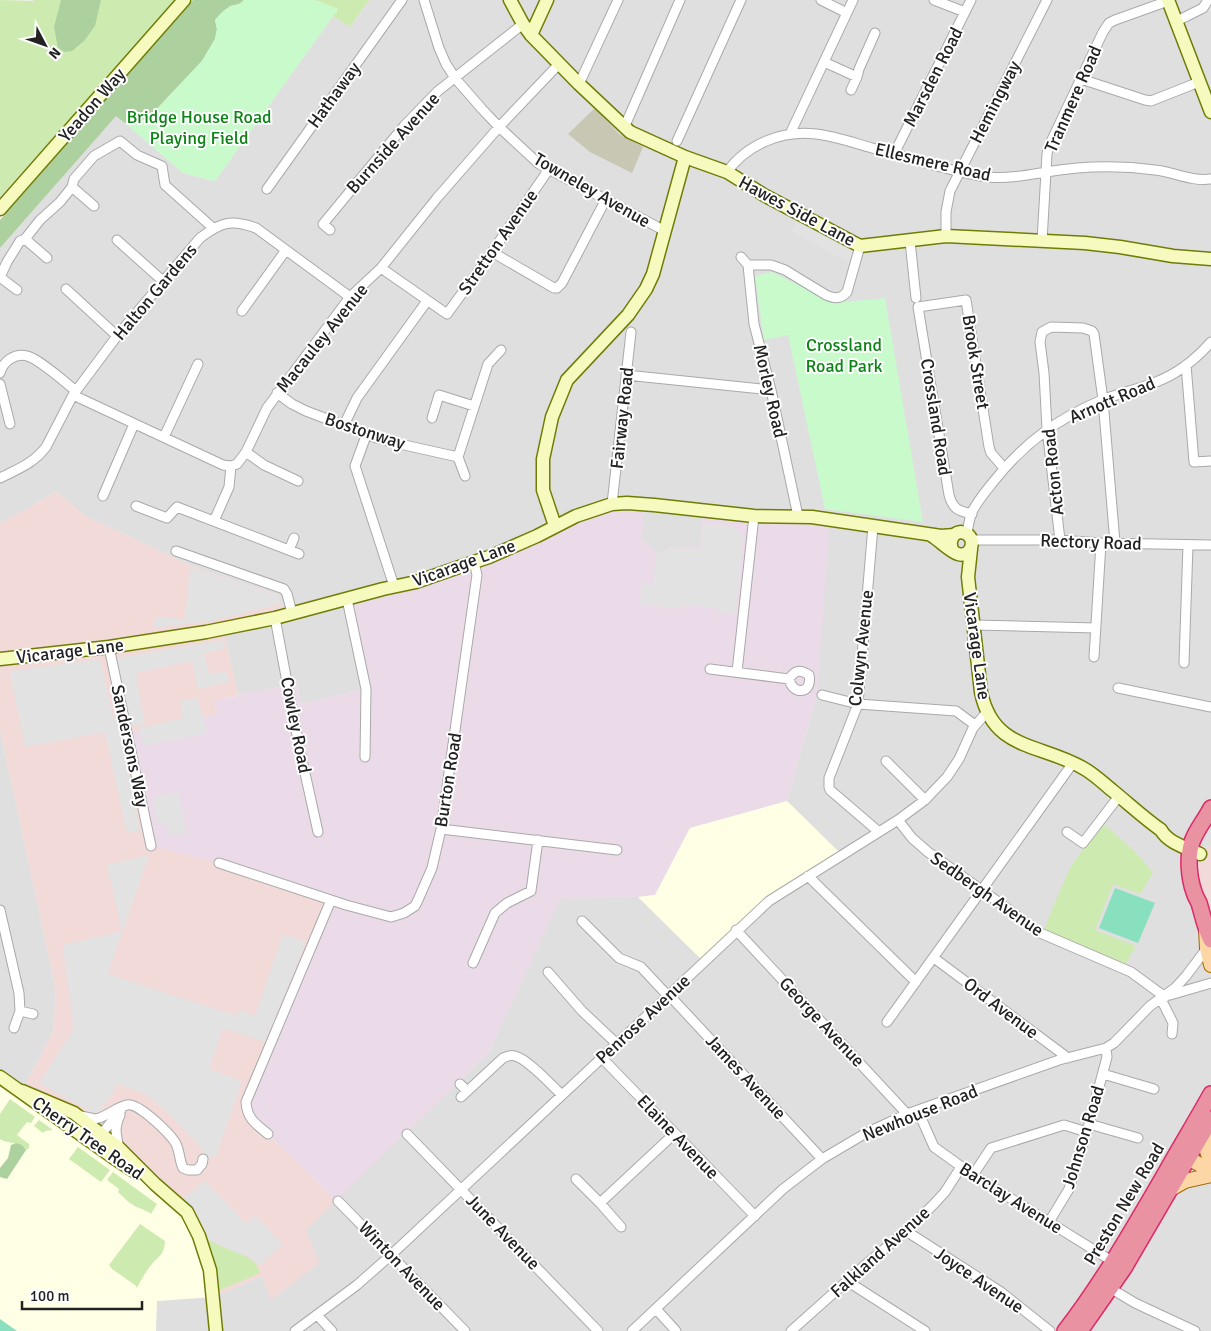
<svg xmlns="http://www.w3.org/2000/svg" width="1211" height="1331" viewBox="0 0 1211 1331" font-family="Signika,sans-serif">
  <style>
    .residential { fill: #e0dfdf }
    .commercial { fill: #f2dad9 }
    .industrial { fill: #ebdbe8 }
    .education { fill: #ffffe5 }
    .construction { fill: #c7c7b4 }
    .grass { fill: #cdebb0 }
    .forest { fill: #add19e }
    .park { fill: #c8facc }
    .pitch { fill: #88e0be }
    .parking { fill: #e2e2e2 }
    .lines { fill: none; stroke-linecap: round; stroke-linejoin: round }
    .street-casing { stroke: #a9a9a9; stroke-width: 11 }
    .secondary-casing { stroke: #707d05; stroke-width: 15 }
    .primary-casing { stroke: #a06b00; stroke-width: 16 }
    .highway-casing { stroke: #dc2a67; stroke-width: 18 }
    .street { stroke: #fff; stroke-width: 9 }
    .secondary { stroke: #f7fabf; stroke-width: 12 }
    .primary { stroke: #fcd6a4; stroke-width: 14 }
    .highway { stroke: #e892a2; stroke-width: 15 }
    .labels { text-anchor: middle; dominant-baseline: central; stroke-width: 4; stroke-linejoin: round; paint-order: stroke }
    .street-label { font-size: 18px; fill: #222; stroke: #fff }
    .park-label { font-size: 18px; fill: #0c8416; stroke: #fff }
  </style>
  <rect width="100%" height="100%" fill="#f2efe9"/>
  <path class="residential" d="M369,0H1211V848L1201,847L1204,822L1192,842L1211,965V1094L1065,1331H156V1301L213,1297L262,1276L271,1299L305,1230L489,1052L560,898L638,897L704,962L766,904L842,855L787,801L817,695L703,510L700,549L670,547L662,554L656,553L642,539L366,689L301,704L297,684L238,695L223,629L279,595L200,570L87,517L56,492L0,524V248L116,115L183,173L215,181L333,16L350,27Z
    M0,729L56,990L53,1032L22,1091L0,1079Z
    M1211,1175V1331H1080L1169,1190Z"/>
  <path class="commercial" d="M56,492L87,517L200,570L279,595L283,616L223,629L238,695L214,701L217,714L190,721L128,734L219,863L331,900L268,1134L336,1201L306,1230L319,1263L271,1300L262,1276L213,1297L102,1134L22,1091L53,1032L56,990L0,729V524Z
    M1201,847L1211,848V931L1200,891L1199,861Z"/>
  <path class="industrial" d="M645,504L642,539L656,553L662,554L670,547L700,548L703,510L830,520L817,695L787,801L690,828L655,895L638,897L560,899L489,1052L336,1201L268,1134L246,1109L331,900L219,863L151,846L127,734L217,714L214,701L257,691L297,684L301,704L366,689L347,599L416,582L576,516Z"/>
  <path class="education" d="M787,801L842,855L769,901L704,962L638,897L655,895L690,828Z
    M0,1079L114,1158L187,1212L213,1297L157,1301L156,1331H0Z"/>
  <path class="construction" d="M595,108L619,134L643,147L632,173L590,152L568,134Z"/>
  <path class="grass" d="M0,0L33,1V0H176L0,197Z
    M315,0H369L350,27L333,16L338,9Z
    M1102,823C1121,839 1138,853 1153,873L1140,894L1113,884L1095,930L1136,946L1125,965L1044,930L1055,902L1071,866Z
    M10,1099L35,1117L31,1123L27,1122L17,1135L29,1144V1148L26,1150C18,1140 9,1145 0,1139V1114Z
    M39,1120L53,1130L45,1131L43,1133L34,1126Z
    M78,1147L110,1170L101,1182L69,1159Z
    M113,1172L157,1204L151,1214C147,1211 144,1210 139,1208C131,1205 124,1198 118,1192L119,1189L107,1180Z
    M140,1224L165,1241C164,1255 160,1255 152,1264C146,1271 141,1280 137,1288L135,1285L112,1269L109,1265Z
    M207,1239C215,1243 222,1247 230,1250C245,1257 254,1255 260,1273L220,1290L217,1270Z"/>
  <path class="forest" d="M61,0H101L95,26L84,41L72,51L65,52L58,48L54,27Z
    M193,0H244L241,4L230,6L215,20L217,29L215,39L202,61L152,114L139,123H125L116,116L0,248V220Z
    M16,1143L22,1145L26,1150L7,1179L0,1177V1168L8,1158L11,1145Z"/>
  <path class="park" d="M244,0H315L338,9L215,181L183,173L125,123H139L152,114L202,61L215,39L217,29L215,20C220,14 225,8 232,6C238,4 240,4 244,0Z
    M772,272L834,303L885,298L923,522L825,509L788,335L764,340L755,276Z"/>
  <path class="pitch" d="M1115,888L1155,903L1138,943L1099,928Z
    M0,1319L17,1331H0Z"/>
  <path class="parking" d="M798,219L855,250L851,264L791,231Z
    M703,524L733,527L741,533L743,537L736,614L718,613V608L695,606L683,605L682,608L640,605L642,584L652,585L657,554H663L670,548L701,550Z
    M190,568L278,595L280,604L212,621L154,628L155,617L185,619Z
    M222,640L224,649L204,653L209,674L227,671L229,682L198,689L192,661L136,673L145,724L130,727L117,658Z
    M100,659L113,717L117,720L140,830L127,833L105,732L25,747L10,671Z
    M198,698L207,733L143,746L139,728L183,718L180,701Z
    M178,792L187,833L169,835L166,823L158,824L153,797Z
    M149,855L108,974L237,1016L239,1010L255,1015L283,934L306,942L265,1042L223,1028L209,1069L242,1081L216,1156L203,1159L201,1148L196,1142L167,1112L149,1097L143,1093L117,1084L113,1092L97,1115L39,1083L74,1029L63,945L122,931L107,865Z
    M204,1180L246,1223L255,1215L283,1244L259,1266L247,1255L240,1254L207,1239L202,1225L184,1199Z"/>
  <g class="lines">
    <defs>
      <path id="street" d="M424,0L439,48L446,64L455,78L482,109L499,127L539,164L665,231
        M821,0L847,13
        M934,0L965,12
        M1177,21L1203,8L1208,0
        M824,62L857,77
        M1081,79L1145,100L1151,101L1199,82
        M579,84L618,0
        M851,90L857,77L859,69L875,33
        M624,128L680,0
        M790,134L853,0
        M677,141L741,0
        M894,154L971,0
        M727,172C747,144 782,130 816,134C835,136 854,143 872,148C895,155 918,161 941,167C957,171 973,176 989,177C1008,179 1027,175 1046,172C1082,166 1119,165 1155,170C1174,172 1192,182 1211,179
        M72,187L94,206
        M267,189L402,0
        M330,230L323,224L404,126L438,91L523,24
        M946,236V212L950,191L1047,0
        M25,239L47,258
        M117,240L164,282
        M910,241L916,298
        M1042,241L1047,154L1049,146L1103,32L1109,23L1115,20L1168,1
        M492,252L554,288H557L562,283L606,199
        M741,257L748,265H771L785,270L826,295C835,299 841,299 847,292L860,246
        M748,265L754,324L771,390L798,516
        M381,268L447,314L492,252L549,169
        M0,277L7,262L20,241L25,239L40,220L60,202L72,187L74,179L94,156L120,141L137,155L162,166L165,185L213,228
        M0,277L17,290
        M66,289L117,336
        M242,311L286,250
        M1186,365L1194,462L1211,461
        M0,373C3,361 15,353 27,356C38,358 66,383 76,391
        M626,375L771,390
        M0,384L10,424
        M277,393L292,404L306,411L377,438L391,442L458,457L465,476
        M73,395L223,465L231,466L237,464L246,452L267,408L350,297L381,268L437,198L499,127L559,64
        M432,418L439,395L474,406
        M344,425L357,398L427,301
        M367,433L355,466L394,586
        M164,437L198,364
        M246,452L264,465L298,481
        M458,457L488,364L501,350
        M0,478C18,469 34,463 46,447L73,395L117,336L200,238C221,222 231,219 256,228L350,297
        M103,496L134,424
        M612,504L631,332
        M136,506L167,518L177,507L299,554
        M972,514C958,511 953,509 949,495L918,307L966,300L989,447L991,453L1004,468
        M214,521L229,487L231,466
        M873,526L858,704L829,778V787L830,790L879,832
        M967,534C968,527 969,519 972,512C978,500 986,491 994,481C1024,443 1057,419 1102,400C1120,393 1139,389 1156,382C1177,374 1196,359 1211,342
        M972,540H1060L1101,543L1211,545
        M1060,540L1047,429L1044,373L1040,342L1042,332L1051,327L1083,328L1092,331L1094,334L1103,400L1115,543
        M289,550L294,538
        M176,551L284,589L287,594L292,613
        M347,599L366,689L365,757
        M275,618L299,746L318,832
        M974,625L1096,628
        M109,647L151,846
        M1094,657L1101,543
        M1184,663L1188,545
        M710,669L789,679C795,670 800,669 809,675C813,695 792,695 789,679
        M737,672L754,516
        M1118,688L1211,707
        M822,695L858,704L956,711L975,725
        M886,761L925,800
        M898,820L912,838L928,852L1008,909L1038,932L1131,972L1165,997
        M441,829L617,850
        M1067,832L1083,843L1119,796
        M219,863L346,905L391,917L404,913L415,906L418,900L432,868L441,829L477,575L474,562
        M808,876L916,982
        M0,910L19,993L20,1011L14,1028
        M582,921L619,958L641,967L668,996
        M736,930L907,1114
        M934,958L1068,1058
        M473,963L495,913L507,903L531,891L538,840
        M548,972L582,1011L617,1044
        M669,995L822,1159
        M1170,995L1211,983
        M1161,999L1173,1023L1172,1034
        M20,1011L33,1014
        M887,1022C949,936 1011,849 1073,763
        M602,1058L755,1216
        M1103,1074L1154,1089
        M460,1084L467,1091
        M461,1097L503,1058C507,1056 511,1055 515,1056C528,1059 552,1086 562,1095
        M918,1111L934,1147L973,1175L1115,1263
        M81,1116L95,1119L99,1118C109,1115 117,1107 127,1105C138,1102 169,1133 175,1142C180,1150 179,1160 183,1168L188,1170H197L202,1164L203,1159
        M1089,1124L1138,1138
        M268,1134C256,1124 247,1119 246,1102L331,900
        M407,1134L598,1331
        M98,1138L121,1110
        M119,1148C116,1135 114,1128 120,1115
        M973,1175L991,1148L1064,1125L1087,1132
        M576,1179L600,1203
        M338,1201L465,1331
        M1049,1222L1069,1189L1089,1124L1107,1057L1106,1048
        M621,1227L600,1203L674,1134
        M906,1231L1001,1292L1050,1331
        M847,1281L925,1331
        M1110,1288L1135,1303L1195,1331
        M656,1309L676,1331
        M317,1315L332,1331
        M295,1331L357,1285L391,1255L668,996L769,901L898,820L925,800L947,777L959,759L973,728L987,712
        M632,1331L783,1189L822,1159L866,1133L907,1114L1059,1060L1106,1048L1114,1043L1150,1006L1175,988L1186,976L1207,948
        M791,1331L865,1265L906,1231L933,1205L945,1192L961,1167"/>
      <path id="secondary" d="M510,0L523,24L531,35L579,84L630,132L685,157L727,172L764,195L860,246L946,236L1085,243L1120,247L1173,256L1211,259
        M1168,0L1211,112
        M531,35L547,0
        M0,209L184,0
        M555,526L543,490V459L552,417L567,380L628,315L646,289L653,274L685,157
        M932,536C940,541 951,552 958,554C970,558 977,541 967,534C955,527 947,541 953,551
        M971,549L968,577L981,692C993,751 1040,743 1083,768C1094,774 1103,783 1113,791C1129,804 1144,818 1161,830C1168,843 1187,848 1200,854
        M0,659L109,647L206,632L275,618L383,589L416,582L462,566L489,557L537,536L576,516L612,504L627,503L654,505L754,516L812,517L941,536L954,535
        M0,1077L114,1158L137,1173
        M22,1091L74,1113L88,1124L119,1148L155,1184L187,1212L199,1236L210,1270L216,1331"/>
      <path id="primary" d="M1206,929L1207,948L1211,965
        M1208,1126L1206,1148L1211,1163
        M1179,1153L1211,1171
        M1169,1190L1185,1181L1211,1175"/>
      <path id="highway" d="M1211,808C1205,820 1196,830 1192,842C1187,857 1189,878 1194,892C1195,896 1197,899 1199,903C1203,916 1205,928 1211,940
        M1065,1331C1103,1282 1134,1227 1165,1174C1180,1147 1196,1121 1211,1094
        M1080,1331L1124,1268L1211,1119"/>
    </defs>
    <use href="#street" class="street-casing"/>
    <use href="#secondary" class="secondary-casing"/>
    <use href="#primary" class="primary-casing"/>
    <use href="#highway" class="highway-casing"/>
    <use href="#street" class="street"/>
    <use href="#secondary" class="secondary"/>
    <use href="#primary" class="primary"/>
    <use href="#highway" class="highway"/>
  </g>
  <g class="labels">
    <g class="street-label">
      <text transform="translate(933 77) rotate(-63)">Marsden Road</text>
      <text transform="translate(334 95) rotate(-54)">Hathaway</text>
      <text transform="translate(1073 99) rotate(-66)">Tranmere Road</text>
      <text transform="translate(995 102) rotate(-63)">Hemingway</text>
      <text transform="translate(92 105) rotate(-49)">Yeadon Way</text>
      <text transform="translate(393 143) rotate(-48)">Burnside Avenue</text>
      <text transform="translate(933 162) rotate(13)">Ellesmere Road</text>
      <text transform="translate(592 190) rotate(30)">Towneley Avenue</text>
      <text transform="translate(797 211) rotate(28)">Hawes Side Lane</text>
      <text transform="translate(498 242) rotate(-55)">Stretton Avenue</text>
      <text transform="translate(155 292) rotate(-50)">Halton Gardens</text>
      <text transform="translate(322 338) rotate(-51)">Macauley Avenue</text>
      <text transform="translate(976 362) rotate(81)">Brook Street</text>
      <text transform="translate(770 391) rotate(77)">Morley Road</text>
      <text transform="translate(1112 400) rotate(-23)">Arnott Road</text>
      <text transform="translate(936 417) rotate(81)">Crossland Road</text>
      <text transform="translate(622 418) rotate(-84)">Fairway Road</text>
      <text transform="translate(365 431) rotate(18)">Bostonway</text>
      <text transform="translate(1053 472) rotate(-96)">Acton Road</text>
      <text transform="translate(1091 542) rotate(2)">Rectory Road</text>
      <text transform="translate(464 563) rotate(-20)">Vicarage Lane</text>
      <text transform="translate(977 646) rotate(82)">Vicarage Lane</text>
      <text transform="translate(861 648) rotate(-84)">Colwyn Avenue</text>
      <text transform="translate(70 651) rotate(-7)">Vicarage Lane</text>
      <text transform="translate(296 725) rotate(79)">Cowley Road</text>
      <text transform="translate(130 746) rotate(78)">Sandersons Way</text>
      <text transform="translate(448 780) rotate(-81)">Burton Road</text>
      <text transform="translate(987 894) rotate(35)">Sedbergh Avenue</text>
      <text transform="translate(1001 1008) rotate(37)">Ord Avenue</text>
      <text transform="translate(643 1019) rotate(-43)">Penrose Avenue</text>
      <text transform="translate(822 1022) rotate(47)">George Avenue</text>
      <text transform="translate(746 1077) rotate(47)">James Avenue</text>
      <text transform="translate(920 1113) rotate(-22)">Newhouse Road</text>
      <text transform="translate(678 1137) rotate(46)">Elaine Avenue</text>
      <text transform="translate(1083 1137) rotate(-73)">Johnson Road</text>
      <text transform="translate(88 1138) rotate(35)">Cherry Tree Road</text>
      <text transform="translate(1011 1198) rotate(32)">Barclay Avenue</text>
      <text transform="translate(1124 1204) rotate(-59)">Preston New Road</text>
      <text transform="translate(503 1232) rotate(46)">June Avenue</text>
      <text transform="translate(880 1252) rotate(-42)">Falkland Avenue</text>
      <text transform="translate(402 1266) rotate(46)">Winton Avenue</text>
      <text transform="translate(979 1280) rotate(34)">Joyce Avenue</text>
    </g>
    <g class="park-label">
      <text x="199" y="117">Bridge House Road<tspan x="199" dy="21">Playing Field</tspan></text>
      <text x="844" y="345">Crossland<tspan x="844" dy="21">Road Park</tspan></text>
    </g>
  </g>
  <g transform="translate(45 45) rotate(131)" stroke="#ffffff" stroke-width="4" paint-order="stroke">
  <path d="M0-4L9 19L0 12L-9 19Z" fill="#222222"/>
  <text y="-8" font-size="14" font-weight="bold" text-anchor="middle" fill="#222222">N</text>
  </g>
  <path d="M22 1301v8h120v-8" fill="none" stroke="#222222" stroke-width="2.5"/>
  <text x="30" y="1301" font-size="15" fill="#222222" stroke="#ffffff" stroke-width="4" paint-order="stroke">100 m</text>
</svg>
